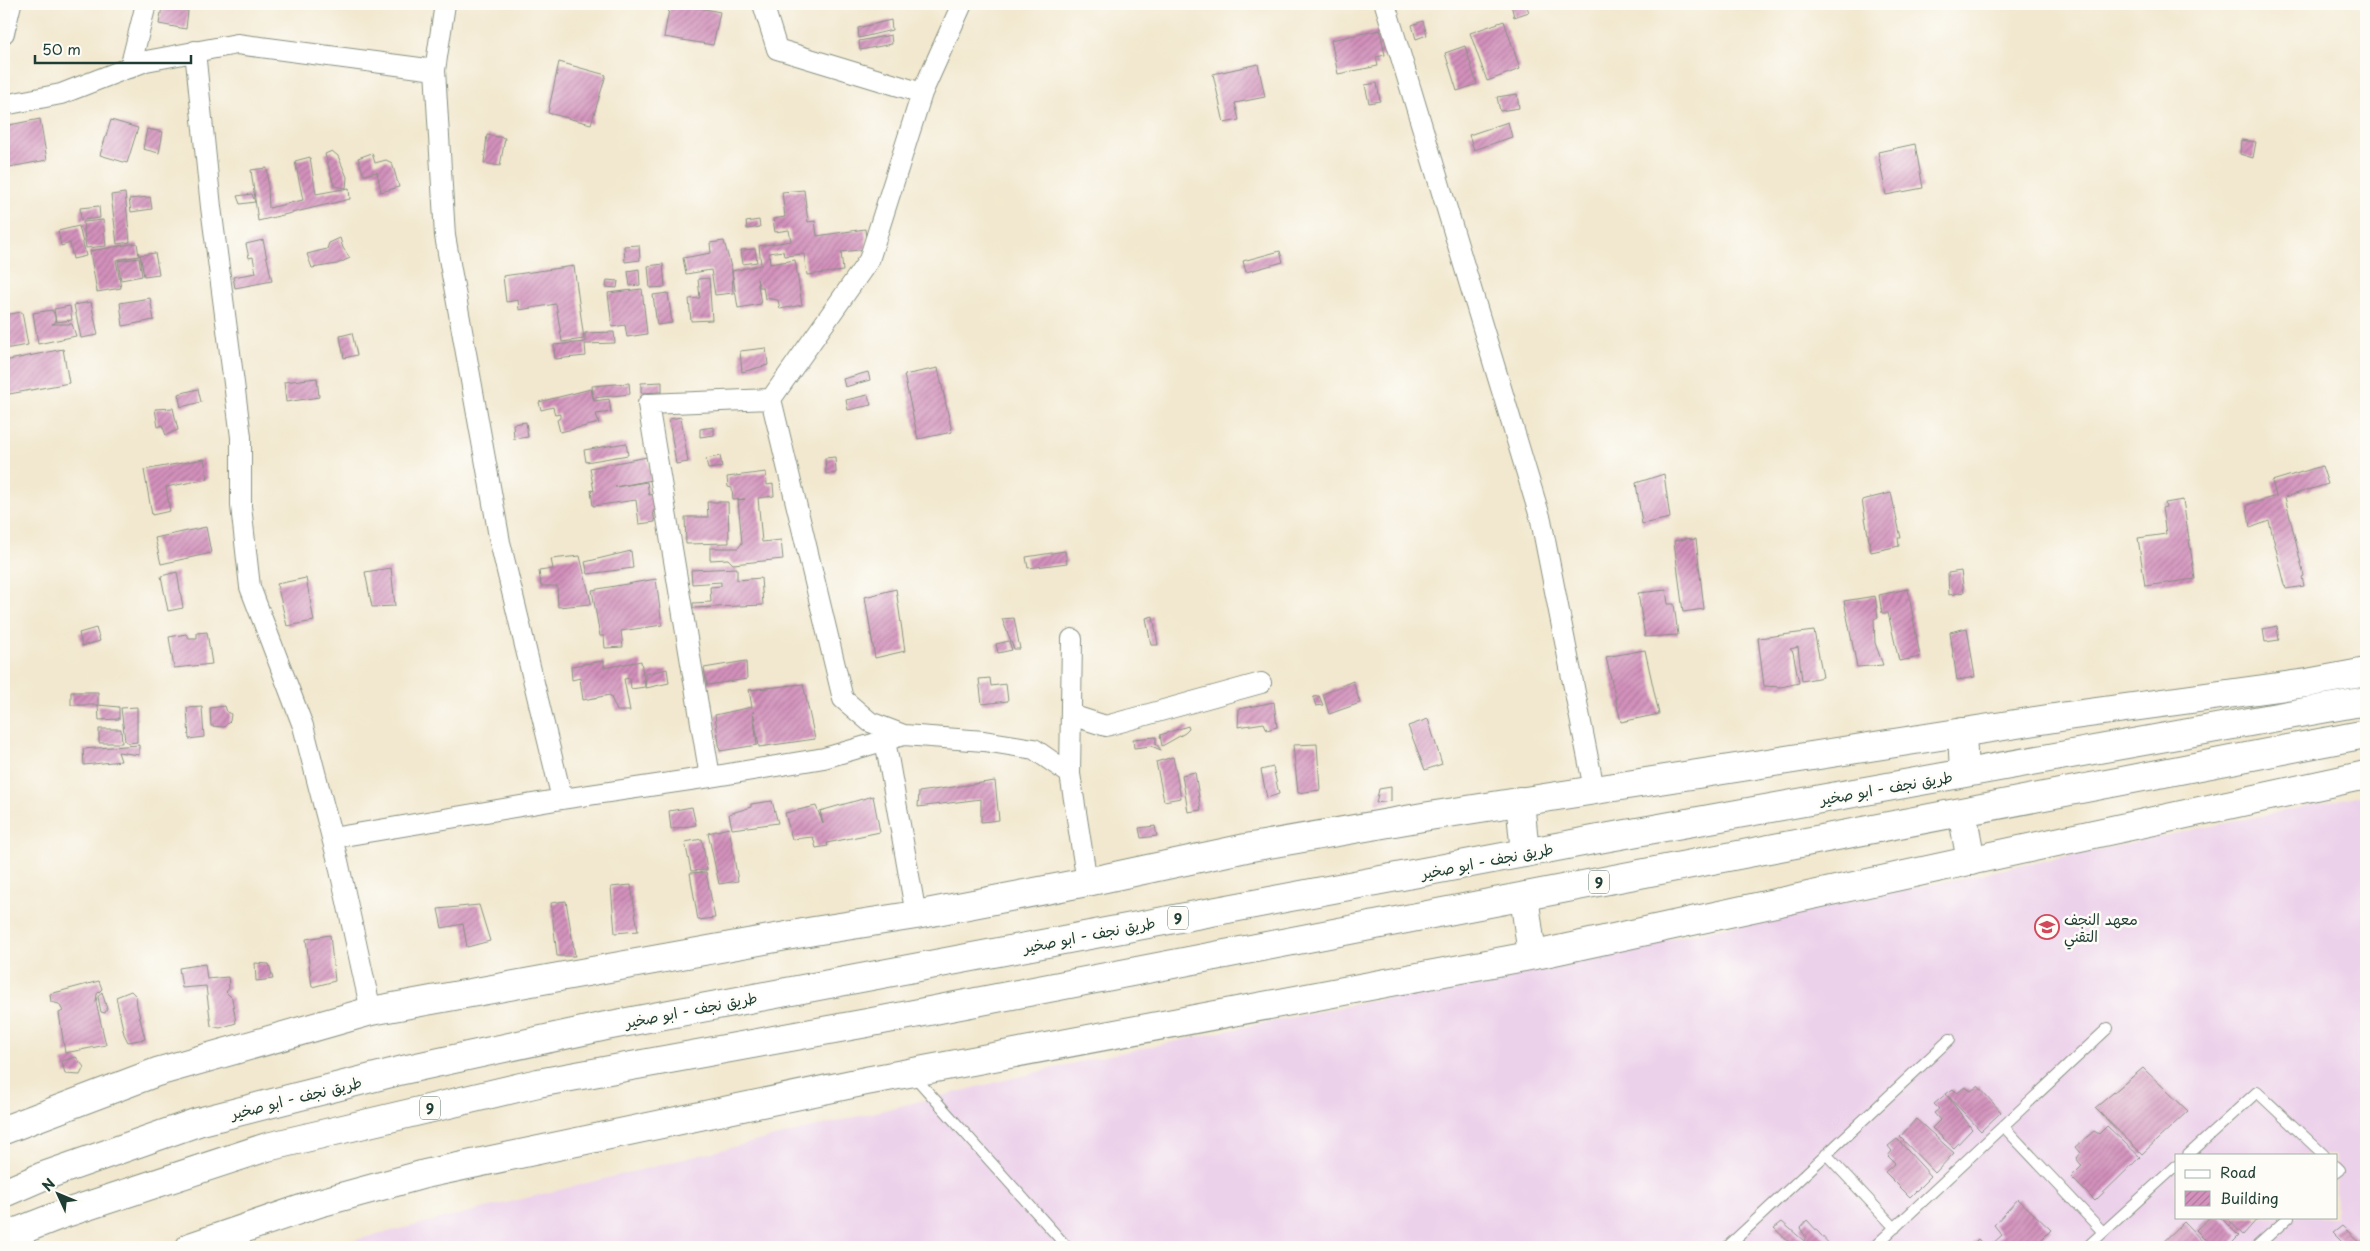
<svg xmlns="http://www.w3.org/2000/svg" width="2370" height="1251" viewBox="0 0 2370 1251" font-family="'Playpen Sans','Playpen Sans Arabic',sans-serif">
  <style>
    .built { fill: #ecd1ea; fill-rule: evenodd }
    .building { fill: url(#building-hatch) }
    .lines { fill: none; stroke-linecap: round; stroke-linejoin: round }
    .service-casing { stroke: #889282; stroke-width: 12 }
    .minor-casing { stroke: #889282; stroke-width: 22 }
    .secondary-casing { stroke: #889282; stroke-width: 30 }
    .trunk-casing { stroke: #889282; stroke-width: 30 }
    .service { stroke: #fff; stroke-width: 10 }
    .minor { stroke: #fff; stroke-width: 20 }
    .secondary { stroke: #fff; stroke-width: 28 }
    .trunk { stroke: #fff; stroke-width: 28 }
    .labels { text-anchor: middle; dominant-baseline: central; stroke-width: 5; stroke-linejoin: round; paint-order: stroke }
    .shield { fill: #fdfcf7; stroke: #62766e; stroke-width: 1 }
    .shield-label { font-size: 14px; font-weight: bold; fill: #1f3d34 }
    .street-label { font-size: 15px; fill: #1f3d34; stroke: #fdfcf7 }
    .poi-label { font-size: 15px; fill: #1f3d34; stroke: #fdfcf7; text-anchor: start }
  </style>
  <defs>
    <pattern id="building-hatch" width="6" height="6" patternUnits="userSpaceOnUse" patternTransform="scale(1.25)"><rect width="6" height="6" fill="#d391bc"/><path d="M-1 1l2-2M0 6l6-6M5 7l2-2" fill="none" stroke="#ab789a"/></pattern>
  </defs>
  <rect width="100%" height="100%" fill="#fdfcf7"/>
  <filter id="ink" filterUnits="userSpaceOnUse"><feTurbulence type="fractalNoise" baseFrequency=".02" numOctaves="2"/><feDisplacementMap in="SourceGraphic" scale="10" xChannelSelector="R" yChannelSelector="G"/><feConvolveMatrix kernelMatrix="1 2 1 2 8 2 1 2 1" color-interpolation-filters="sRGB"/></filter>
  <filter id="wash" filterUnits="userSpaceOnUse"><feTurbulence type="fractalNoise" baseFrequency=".0096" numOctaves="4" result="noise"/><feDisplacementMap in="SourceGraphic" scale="20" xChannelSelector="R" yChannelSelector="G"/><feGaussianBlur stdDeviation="1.12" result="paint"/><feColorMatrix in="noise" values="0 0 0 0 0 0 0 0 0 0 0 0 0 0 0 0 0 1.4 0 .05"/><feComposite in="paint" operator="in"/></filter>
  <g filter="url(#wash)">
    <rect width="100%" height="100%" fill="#f2e8cf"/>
    <path class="built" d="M2366,794V1247H327L1091,1059ZM2176,1155H2336V1217H2176Z"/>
    <g id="blocks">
      <path class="building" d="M670,4H681L720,12L713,45L664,37Z
        M1511,4H1526L1529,12L1514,17Z
        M162,7L188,11L186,29L159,24Z
        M891,20L892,30L859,38L858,28Z
        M1423,21L1427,35L1416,39L1412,25Z
        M1504,21L1520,69L1487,81L1470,33Z
        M1380,30L1385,55L1376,57L1378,66L1338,74L1331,40Z
        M891,35L892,44L860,50L859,41Z
        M1465,46L1477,84L1457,91L1445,53Z
        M559,62L606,75L591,124L548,113Z
        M1258,64L1265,97L1235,103L1239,120L1224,123L1213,74Z
        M1377,83L1380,101L1369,103L1365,85Z
        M1517,94L1519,108L1500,111L1497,97Z
        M40,119L47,160L10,167L4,126Z
        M111,120L138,128L127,163L100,155Z
        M1508,122L1512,137L1474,150L1469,135Z
        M147,129L163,132L159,153L143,149Z
        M487,135L505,138L500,166L484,163Z
        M2241,140L2256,142L2253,158L2240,154Z
        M1915,144L1923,188L1886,195L1878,152Z
        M332,151L338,156L347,177L346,188L334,186L325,154Z
        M372,153L375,163L386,160L392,163L399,187L381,192L377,172L364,175L358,158Z
        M310,157L316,194L349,188L350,199L258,221L251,170L267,168L269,208L303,200L295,161Z
        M804,190L808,222L815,221L817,236L865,229L867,249L841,252L843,271L807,275L804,254L784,256L783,251L769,253L770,264L795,260L802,305L780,309L778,300L765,298L763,287H759L757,279L761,304L738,308L732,271L761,265L759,246L791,241L789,230L775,232L773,219L785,217L782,192Z
        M125,193L130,242L117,244L111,195Z
        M252,194L255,202L240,204L237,196Z
        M150,197L152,209L131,212L129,199Z
        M99,206L100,218L81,220L80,208Z
        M103,220L106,246L86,248L83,222Z
        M759,220L760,227L747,229L746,222Z
        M79,226L86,256L73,259L70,243L61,246L58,231Z
        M340,238L343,248L350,258L337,264L312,268L307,254L327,249L329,243Z
        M263,240L272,281L235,288L233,277L256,273L253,257L249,258L246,244Z
        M724,241L732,271L733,293L715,295L711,270L686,274L683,258L711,253L710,243Z
        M137,243L139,256L116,260L121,288L97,292L90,251Z
        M639,245L640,260L625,262L624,246Z
        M755,249L757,262L743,264L741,250Z
        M1280,251L1283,262L1246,272L1243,261Z
        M155,253L159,274L144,276L140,255Z
        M139,258L142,276L121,280L118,261Z
        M663,264L665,287L650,288L648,266Z
        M574,266L584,339L562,342L556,304L519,310L518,300L506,302L503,276Z
        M639,269L640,285L630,286L628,271Z
        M709,278L712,320L691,321L689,299L700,298L698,279Z
        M607,280L618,281L617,288L606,287Z
        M642,289L647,334L627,337L625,325L612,327L608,293Z
        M668,293L672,323L657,325L653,295Z
        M150,298L154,320L123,326L120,303Z
        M91,302L98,335L81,338L74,305Z
        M70,306L72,320L56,322L54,309Z
        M52,310L55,316V323L52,324H72L76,336L38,344L33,313Z
        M22,312L28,345L4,349V315Z
        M614,332L615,343L585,344L586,356L555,359L554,345L585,342V333Z
        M352,333L357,355L344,358L340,336Z
        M766,348L768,365L742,372L740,351Z
        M63,349L69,383L4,395V361Z
        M938,368L952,432L918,439L904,375Z
        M868,372L870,380L845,387L843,379Z
        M317,378L319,397L286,402L284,382Z
        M662,382V392L641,393V383Z
        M629,383L630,394L593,398L592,386Z
        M198,389L201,402L181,407L178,394Z
        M591,389L594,401L609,399L611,412L596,414L599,423L560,432L557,420L560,418V414L555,415L553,407L541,410L539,402Z
        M868,395L871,405L848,410L846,400Z
        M173,408L178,430L166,435L162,425L158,427L155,409Z
        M681,417L688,462L676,464L669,419Z
        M526,422L528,437L514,439L513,424Z
        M714,427V435L700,437V429Z
        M626,443L628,455L586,462L584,450Z
        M720,456L722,467L708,469L706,459Z
        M647,457L652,480L615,487L647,482L649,495L659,494L661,510L653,511L655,522L639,524L636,500L593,506L591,490L594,491L590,468Z
        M835,457L836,473L826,474L825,458Z
        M204,459L208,479L166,487L170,511L152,515L144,470Z
        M2322,466L2328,484L2285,497L2304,576L2302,577L2304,586L2286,589L2269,521L2250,528L2247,505L2276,496L2272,481Z
        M766,472L767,485L773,484L774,496L758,498L762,542L781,540L783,559L733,564L728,559L710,560V548H738L742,543L738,500L745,499L733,500L732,488L728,487L727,477Z
        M1664,474L1670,518L1642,524L1636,483Z
        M1891,493L1901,538H1898L1899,546L1871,552L1862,500Z
        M2183,500L2195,579L2145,586L2138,538L2166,534L2162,508L2166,507L2165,503Z
        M707,502H728L729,543L686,544L685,517H708Z
        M206,527L211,553L161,564L155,538Z
        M1690,538V540L1696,539L1704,609L1683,612L1674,541Z
        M631,551L633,568L588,574L585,562Z
        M1065,551L1067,563L1028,568L1026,557Z
        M580,556L591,602L590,604L558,607L557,586H541L539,571L553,569L551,559Z
        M391,568L395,606L372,607L365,572Z
        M737,568V580L761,578L763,605L693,608V603L711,602L710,587L721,586V582L692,584L691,570Z
        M1961,571L1964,592L1949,595L1948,573Z
        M177,572L183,608L168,611L161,576Z
        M306,578L314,621L287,626L277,584Z
        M656,579L662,625L621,631L623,647L605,648L604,636H600L592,590Z
        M896,589L905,651L875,658L865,597Z
        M1908,589L1920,657L1899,661L1888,613H1882L1879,595Z
        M1666,590L1668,604H1674L1678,635L1645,637L1638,593Z
        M1875,596L1878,617L1874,619L1875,643L1883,665L1857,667L1844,601Z
        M1153,616L1158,645H1151L1146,618Z
        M1014,618L1020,649H1014L1002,619Z
        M2277,626L2279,640L2265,642L2263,629Z
        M96,628L100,641L82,646L79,633Z
        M1967,628L1975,677L1957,680L1950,632Z
        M1814,631L1823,677L1802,681L1798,647L1790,649L1793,652L1799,683L1781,687L1764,686L1758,638Z
        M207,632L212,664L174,668L169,637L186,634L189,638H197V633Z
        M1009,641L1012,650L998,653L996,644Z
        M1645,650L1659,714L1621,722L1606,657Z
        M604,661V668L641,661L645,687L631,689L630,678L624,679L630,711H617L610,695L583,700L580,678L572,680L571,666Z
        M746,661L747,679L707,685L704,668Z
        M667,669L669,683L646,688L645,674Z
        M990,678L991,686L1006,684L1008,701L982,704L979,679Z
        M1353,681L1360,703L1329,714L1323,694Z
        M803,684L815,739L759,747L753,711L757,745L720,751L715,715L752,707L749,690Z
        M71,692H98V705H71Z
        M1319,696L1323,705L1316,706L1313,697Z
        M1274,702L1277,727L1267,730L1264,723L1238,727L1239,709Z
        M98,705L119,707V719L99,720Z
        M225,706L227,712L231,714L230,721L224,727L211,726L210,708Z
        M137,707V742L129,743L125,741L121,708Z
        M202,707L204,737L189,739L187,708Z
        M1428,719L1442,764L1425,770L1408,726Z
        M1188,726L1189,729L1185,733L1162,746L1160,735Z
        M99,729H121L122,743H99Z
        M1156,737V744L1161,750L1151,746L1134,748L1133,739Z
        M1317,744L1320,790L1298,793L1293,745Z
        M139,745V755L118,752L121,761L84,765L83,749Z
        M1173,757L1181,798L1164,801L1156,762Z
        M1273,767L1279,794L1267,798L1261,770Z
        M1195,772L1201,810L1188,812L1182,775Z
        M995,781L999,820L981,822V799L918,807L919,792Z
        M1391,787V801L1376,803L1379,789Z
        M873,796L880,832L827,843L828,846L816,848L813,837L792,839L785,813L816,806L823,823L820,811Z
        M772,801L778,823L732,829L729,814L751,807V804Z
        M692,807L696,825L671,829L669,811Z
        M1155,826L1157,836L1141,838L1139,828Z
        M729,828L738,881L719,884L708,833Z
        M702,839L707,870L691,871L685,842Z
        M706,872L715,918L698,920L690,873Z
        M631,885L638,931L615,933L611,887Z
        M566,901L575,956H557L551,903Z
        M479,905L490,941L467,947L463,924L442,928L438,909Z
        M330,935L335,981L312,987L306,939Z
        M255,963L269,964L273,979L256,981Z
        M205,964L207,979L228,977L229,988L226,992L232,998L236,1023L220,1028L211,1026L206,986L182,988L179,968Z
        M99,981L102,989L97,994L96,1002L106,1045L65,1053L59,1013L63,1011L59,1004L51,1002L50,994Z
        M131,991L136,996L137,1006L145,1039L128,1042L124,1034L116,997Z
        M102,992L107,1009L105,1013L101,1012L98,997Z
        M76,1057L84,1067L80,1075L65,1074L62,1061Z
        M2143,1068L2188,1111L2142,1154L2095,1108Z
        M1978,1086L2001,1112L1981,1131L1946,1094L1953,1089L1957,1093L1965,1087L1971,1091Z
        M1946,1094L1972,1129L1954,1148L1932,1128L1940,1120L1934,1113L1939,1109L1934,1104Z
        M1916,1119L1954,1153L1935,1173L1900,1137Z
        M2107,1126L2140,1157L2095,1201L2071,1177L2082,1166L2076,1158L2080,1153L2075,1147L2094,1131L2099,1134Z
        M1897,1139L1931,1176L1910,1197L1885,1172L1895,1163L1888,1156L1892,1151L1888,1146Z
        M2018,1199L2051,1230L2034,1247H1989L2002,1235L1994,1225Z
        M2210,1217H2220L2239,1236L2228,1247H2213L2196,1230Z
        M2226,1217H2259L2243,1235Z
        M1807,1220L1832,1247H1794L1774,1228L1782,1222L1804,1241L1806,1237L1800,1228Z
        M2184,1222L2208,1247H2158Z
        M2342,1226L2365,1247H2337L2343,1243L2333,1233Z
        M1978,1239L1986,1247H1970Z"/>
    </g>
  </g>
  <g filter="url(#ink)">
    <use href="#blocks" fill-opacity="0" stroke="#889282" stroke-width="1"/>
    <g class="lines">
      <defs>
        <path id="service" d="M913,1075L1067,1247
          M2003,1126L2103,1232
          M1826,1154L1895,1228
          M2188,1155L2257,1092L2324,1155
          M2336,1166L2340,1170L2336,1173
          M1727,1247L1950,1039
          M1874,1247L2108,1028
          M2087,1247L2176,1166
          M2256,1247L2289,1217"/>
        <path id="minor" d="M445,4L435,70L445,236L500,542L562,799
          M763,4L777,49L922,93
          M962,4L922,93L869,260L771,399L843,699L870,722L904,735L984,741L1034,749L1070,774L1087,882
          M1385,4L1541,520L1594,789
          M4,33L11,4
          M195,51L211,207L241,437V506L250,587L303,726L338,861L371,1011
          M130,68L146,4
          M4,105L61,94L146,61L237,44L435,70
          M1071,715L1106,726L1261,683
          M885,740L916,915
          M1070,774L1072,639
          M710,777L824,758L904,735
          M332,838L562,799L710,777L648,404L771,399"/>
        <path id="secondary" d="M4,1130L157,1072L371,1011L814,931L916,915L1087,882L1246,848L1423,817L2067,716L2307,683L2366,672
          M190,1247L319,1203L425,1174L866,1081L1540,954L2366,775"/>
        <path id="trunk" d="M1962,732L1964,773
          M1520,801L1525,853
          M1962,812L1971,861
          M1524,896L1532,955
          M4,1193L41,1177L198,1122L403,1070L606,1026L1604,838L2366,701
          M4,1237L60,1215L267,1147L538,1083L867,1023L2366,734"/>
      </defs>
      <use href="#service" class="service-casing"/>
      <use href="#minor" class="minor-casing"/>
      <use href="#secondary" class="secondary-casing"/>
      <use href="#trunk" class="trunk-casing"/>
      <use href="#service" class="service"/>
      <use href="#minor" class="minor"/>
      <use href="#secondary" class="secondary"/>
      <use href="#trunk" class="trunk"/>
    </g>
  </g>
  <defs>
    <symbol id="university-ring" viewBox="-11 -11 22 22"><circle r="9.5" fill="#fdfcf7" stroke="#d1495b" stroke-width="1.5"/><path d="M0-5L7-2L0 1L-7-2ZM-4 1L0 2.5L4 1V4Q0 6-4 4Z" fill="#d1495b"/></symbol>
  </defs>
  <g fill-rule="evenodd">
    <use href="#university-ring" x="2033" y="913" width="28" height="28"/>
  </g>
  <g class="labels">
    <g class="shield">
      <rect x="1589" y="870.5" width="20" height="23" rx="4"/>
      <rect x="1168" y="906.5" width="20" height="23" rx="4"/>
      <rect x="420" y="1096.5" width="20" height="23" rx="4"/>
    </g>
    <g class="shield-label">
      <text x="1599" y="882">9</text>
      <text x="1178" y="918">9</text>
      <text x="430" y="1108">9</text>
    </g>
    <g class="street-label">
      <text transform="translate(1886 787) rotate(-10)">طريق نجف - ابو صخير</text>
      <text transform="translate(1487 860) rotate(-11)">طريق نجف - ابو صخير</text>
      <text transform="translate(1089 934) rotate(-11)">طريق نجف - ابو صخير</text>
      <text transform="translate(691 1009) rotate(-11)">طريق نجف - ابو صخير</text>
      <text transform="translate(296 1097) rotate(-14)">طريق نجف - ابو صخير</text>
    </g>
    <g class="poi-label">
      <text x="2064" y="918">معهد النجف<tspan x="2064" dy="17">التقني</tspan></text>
    </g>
  </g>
  <rect width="2370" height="1251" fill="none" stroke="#fdfcf7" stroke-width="20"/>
  <rect x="2175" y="1154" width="162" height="65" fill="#fdfcf7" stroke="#a4b0a9"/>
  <rect x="2185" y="1170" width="25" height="8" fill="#ffffff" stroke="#a4b0a9"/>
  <text x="2220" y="1178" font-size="15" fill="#1f3d34">Road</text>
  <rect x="2185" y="1191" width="25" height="15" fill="url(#building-hatch)" stroke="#a4b0a9"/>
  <text x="2220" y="1204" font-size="15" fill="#1f3d34">Building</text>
  <g transform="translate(58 1194) rotate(314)" stroke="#fdfcf7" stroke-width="4" paint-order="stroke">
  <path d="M0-4L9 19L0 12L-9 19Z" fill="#1f3d34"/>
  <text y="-8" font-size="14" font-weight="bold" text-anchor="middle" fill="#1f3d34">N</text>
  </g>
  <path d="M35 55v8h156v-8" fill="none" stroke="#1f3d34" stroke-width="2.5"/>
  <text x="42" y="55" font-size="15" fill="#1f3d34" stroke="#fdfcf7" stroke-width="4" paint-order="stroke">50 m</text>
</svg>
